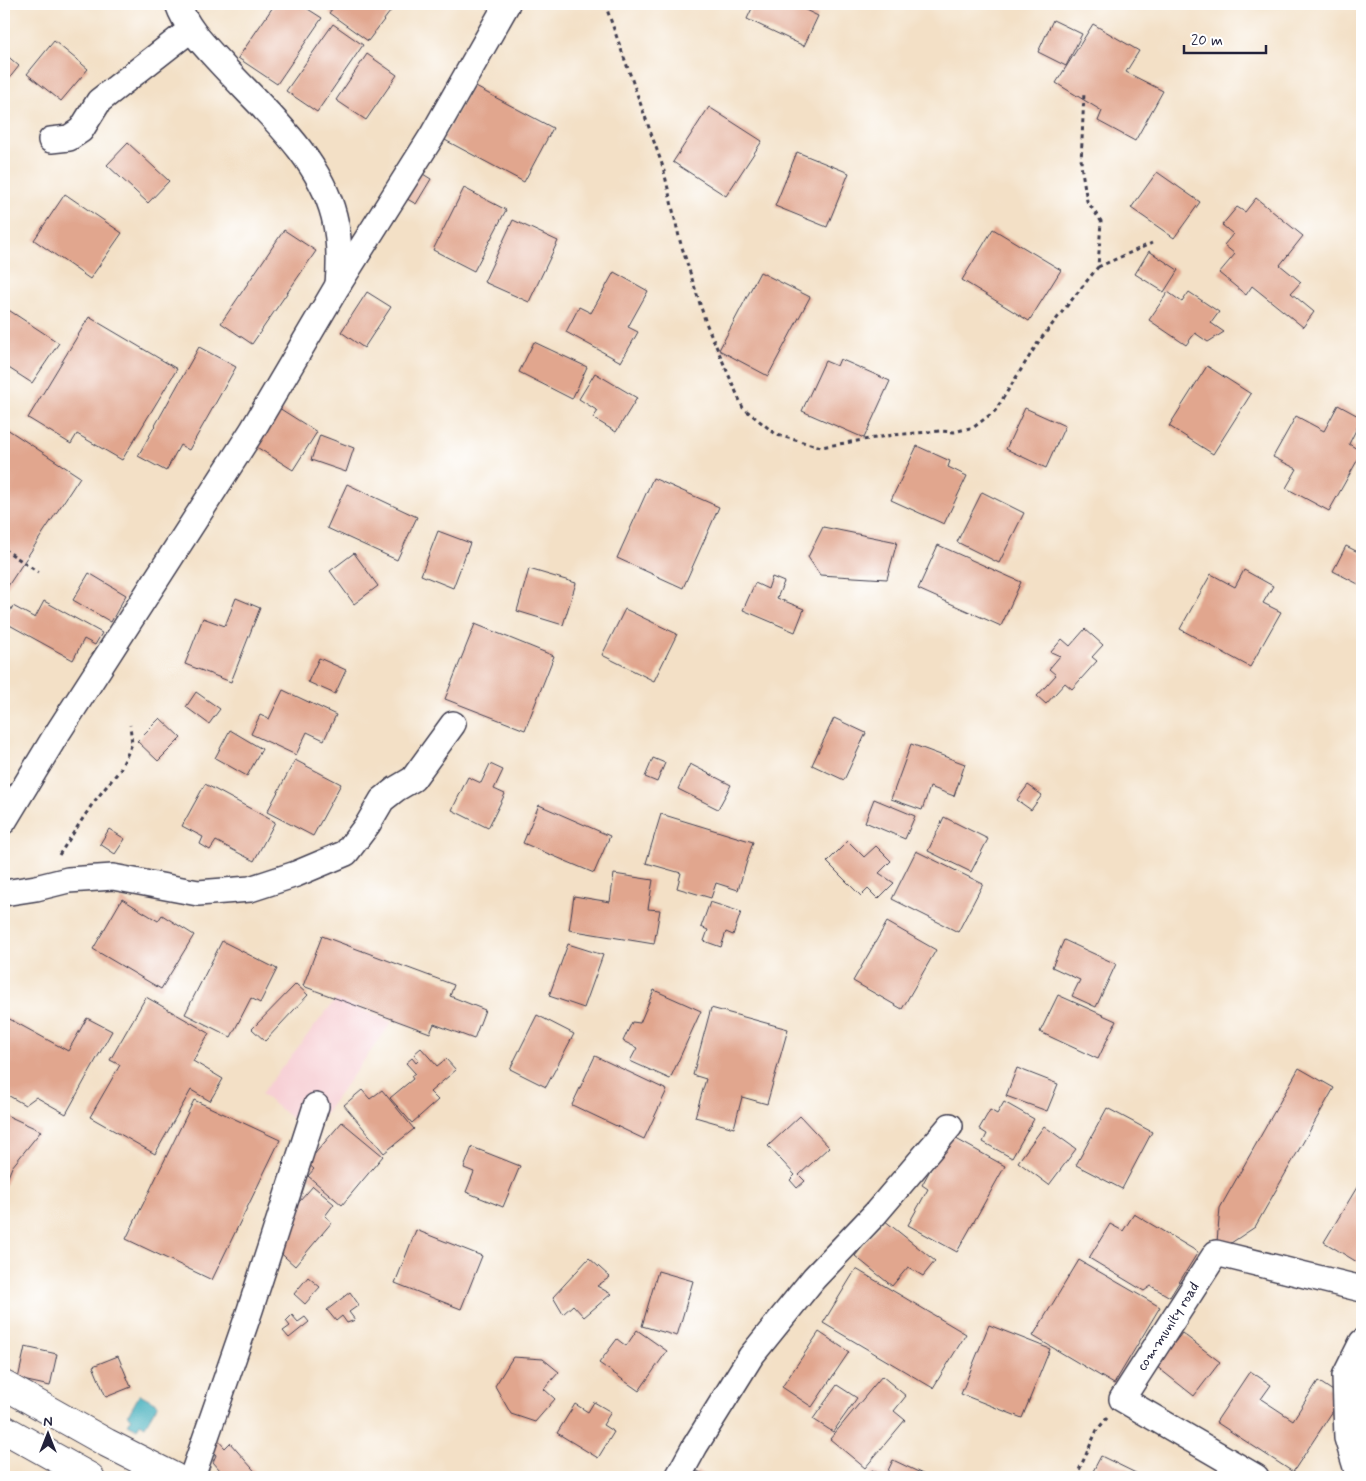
<svg xmlns="http://www.w3.org/2000/svg" width="1366" height="1481" viewBox="0 0 1366 1481" font-family="Mynerve,sans-serif">
  <style>
    .built { fill: #f7cfd4 }
    .water { fill: #3cacb9; stroke: #2f677a }
    .building { fill: #e1a68e }
    .lines { fill: none; stroke-linecap: round; stroke-linejoin: round }
    .minor-casing { stroke: #413e50; stroke-width: 28 }
    .primary-casing { stroke: #413e50; stroke-width: 30 }
    .path { stroke: #413e50; stroke-width: 3; stroke-dasharray: 4 4; stroke-linecap: butt }
    .minor { stroke: #fff; stroke-width: 25 }
    .primary { stroke: #fff; stroke-width: 28 }
    .labels { text-anchor: middle; dominant-baseline: central; stroke-width: 4; stroke-linejoin: round; paint-order: stroke }
    .street-label { font-size: 15px; fill: #22223b; stroke: #fff }
  </style>
  <rect width="100%" height="100%" fill="#fff"/>
  <filter id="ink" filterUnits="userSpaceOnUse"><feTurbulence type="fractalNoise" baseFrequency=".02" numOctaves="2"/><feDisplacementMap in="SourceGraphic" scale="10" xChannelSelector="R" yChannelSelector="G"/><feConvolveMatrix kernelMatrix="1 2 1 2 8 2 1 2 1" color-interpolation-filters="sRGB"/></filter>
  <filter id="wash" filterUnits="userSpaceOnUse"><feTurbulence type="fractalNoise" baseFrequency=".0096" numOctaves="4" result="noise"/><feDisplacementMap in="SourceGraphic" scale="20" xChannelSelector="R" yChannelSelector="G"/><feGaussianBlur stdDeviation="1.12" result="paint"/><feColorMatrix in="noise" values="0 0 0 0 0 0 0 0 0 0 0 0 0 0 0 0 0 1.4 0 .05"/><feComposite in="paint" operator="in"/></filter>
  <g filter="url(#wash)">
    <rect width="100%" height="100%" fill="#f3e0c6"/>
    <path class="built" d="M336,999L392,1022L311,1133L261,1094Z"/>
    <path class="water" d="M140,1394L158,1404L145,1426L140,1423L137,1429L128,1424L132,1418L128,1415Z"/>
    <g id="blocks">
      <path class="building" d="M275,4H300L322,18L277,84L238,58Z
        M336,4H396L368,41L329,13Z
        M754,4H793L818,16L804,46L747,19Z
        M1053,20L1082,34L1066,66L1038,52Z
        M333,24L363,45L317,112L286,91Z
        M1093,24L1139,51L1126,72L1163,91L1135,141L1098,121L1102,111L1056,83Z
        M54,41L88,69L61,101L27,74Z
        M4,53L19,66L4,85Z
        M367,54L397,75L366,120L336,100Z
        M472,85L553,128L524,182L443,139Z
        M709,107L762,141L726,196L673,162Z
        M128,143L169,181L148,203L107,165Z
        M797,152L849,173L827,227L775,206Z
        M418,171L431,179L416,204L402,196Z
        M1157,172L1200,202L1174,238L1131,208Z
        M464,188L506,210L474,271L433,250Z
        M65,194L122,233L90,279L34,240Z
        M1256,198L1303,236L1280,265L1301,282L1291,293L1314,312L1303,327L1252,286L1246,295L1219,273L1235,254L1224,245L1233,234L1222,225L1237,207L1245,212Z
        M513,220L558,241L529,302L484,282Z
        M993,229L1061,270L1029,321L962,280Z
        M284,230L316,251L252,344L221,323Z
        M1149,251L1178,270L1164,292L1135,274Z
        M614,272L648,291L628,327L638,332L621,362L566,332L579,307L591,313Z
        M760,272L810,297L768,376L719,350Z
        M367,292L391,307L364,348L341,332Z
        M1168,292L1182,302L1189,292L1219,312L1211,323L1224,332L1208,342L1195,333L1186,345L1149,320Z
        M4,307L59,343L32,383L4,365Z
        M89,317L177,369L122,460L77,434L71,444L28,418Z
        M534,342L587,367L572,399L519,372Z
        M199,347L236,367L189,450L180,445L166,471L138,456Z
        M840,359L890,381L864,438L802,411L825,361L837,366Z
        M1207,366L1251,394L1213,454L1169,426Z
        M595,373L637,398L616,432L593,418L598,411L579,399Z
        M1338,405L1362,418L1349,444L1362,452L1329,511L1286,488L1297,469L1273,457L1296,416L1324,431Z
        M279,408L317,432L293,470L255,446Z
        M1025,408L1065,426L1046,468L1006,449Z
        M4,427L80,477L4,592Z
        M320,435L354,448L346,472L311,460Z
        M917,446L950,461L948,467L967,476L944,524L891,500Z
        M653,478L719,507L683,588L617,558Z
        M347,484L417,517L397,560L327,528Z
        M982,492L1024,513L999,563L957,542Z
        M823,527L897,542L887,579L820,575L808,557Z
        M438,531L470,543L453,588L421,575Z
        M938,545L1021,582L1001,626L918,589Z
        M1346,546L1362,554V586L1333,571Z
        M354,553L378,586L354,604L330,571Z
        M529,569L576,583L563,625L517,611Z
        M1244,570L1273,586L1263,603L1281,612L1250,667L1180,629L1211,574L1235,587Z
        M89,573L126,595L111,622L73,600Z
        M772,577L784,582L777,598L804,609L795,632L743,610L755,583L768,589Z
        M236,598L260,608L231,682L185,664L203,618L225,626Z
        M44,601L102,633L95,645L84,639L73,660L4,622L13,606L35,618Z
        M625,609L677,634L654,681L602,655Z
        M475,624L554,656L525,730L445,699Z
        M1085,629L1103,645L1092,657L1097,661L1072,689L1065,683L1046,704L1037,696L1056,675L1049,669L1060,656L1051,652L1062,639L1070,646Z
        M319,658L346,670L335,694L308,682Z
        M283,690L336,715L324,740L307,732L296,755L251,734L260,715L269,719Z
        M196,692L220,709L209,724L186,707Z
        M160,718L181,738L158,761L137,741Z
        M834,718L866,733L844,780L812,765Z
        M230,730L262,749L247,776L215,758Z
        M911,744L965,764L954,796L930,787L922,810L891,799Z
        M653,758L665,763L657,782L645,777Z
        M295,760L341,784L313,836L267,812Z
        M490,764L503,770L494,789L505,794L488,828L452,810L468,777L481,783Z
        M690,764L731,785L718,809L678,789Z
        M205,784L275,822L254,861L216,841L210,850L200,844L203,837L182,826Z
        M1028,785L1042,795L1031,810L1017,800Z
        M874,799L915,816L905,839L865,822Z
        M539,805L610,836L594,873L523,843Z
        M661,814L753,842L738,890L716,883L711,898L677,888L681,873L646,863Z
        M944,817L988,839L971,872L928,851Z
        M109,829L125,839L115,854L100,844Z
        M848,841L864,857L876,846L891,861L879,873L894,883L878,899L868,889L861,896L827,862Z
        M916,851L983,884L958,932L892,899Z
        M614,874L653,880L648,909L660,910L654,944L569,930L574,896L610,902Z
        M122,899L158,921L162,915L194,935L161,989L93,949Z
        M710,902L741,912L733,935L726,932L721,947L704,941L708,930L701,927Z
        M887,922L936,950L902,1009L853,981Z
        M322,936L454,985L450,996L485,1010L474,1039L434,1024L430,1033L303,986Z
        M1064,940L1116,964L1096,1007L1072,996L1080,980L1052,967Z
        M222,941L277,969L260,1003L251,998L231,1037L185,1014Z
        M568,944L603,955L584,1008L549,996Z
        M296,984L308,995L265,1041L252,1029Z
        M654,990L701,1011L670,1079L630,1061L637,1048L623,1041L632,1022L640,1023Z
        M1058,995L1116,1021L1098,1059L1040,1032Z
        M146,997L209,1033L193,1061L223,1079L210,1101L191,1090L155,1154L90,1117L120,1065L110,1060Z
        M711,1008L788,1029L767,1104L742,1097L734,1128L695,1117L706,1079L693,1075Z
        M537,1015L574,1034L546,1087L510,1069Z
        M4,1016L68,1051L87,1018L112,1031L66,1114L36,1097L25,1105L4,1093Z
        M421,1048L437,1066L446,1059L456,1070L430,1092L438,1100L412,1123L390,1098L413,1079L411,1076L415,1073L406,1063L412,1058L416,1063L419,1060L414,1054Z
        M595,1056L667,1090L644,1139L572,1105Z
        M1017,1068L1058,1084L1047,1111L1006,1096Z
        M1299,1068L1334,1088L1255,1227L1216,1253L1220,1208Z
        M362,1090L370,1099L382,1090L414,1129L384,1153L344,1105Z
        M194,1100L280,1140L212,1280L126,1239Z
        M1004,1102L1034,1119L1012,1158L983,1142L987,1134L979,1129L990,1110L997,1114Z
        M1107,1108L1152,1132L1122,1189L1076,1165Z
        M4,1114L41,1131L12,1167L4,1187Z
        M800,1116L829,1147L799,1175L805,1181L797,1188L790,1180L795,1175L768,1146Z
        M342,1122L383,1156L342,1205L308,1176L314,1169L307,1163Z
        M1044,1126L1076,1149L1049,1185L1018,1162Z
        M949,1135L1005,1166L957,1252L908,1225L928,1189L922,1185Z
        M472,1147L520,1166L503,1207L466,1192L474,1172L464,1168Z
        M1362,1179V1265L1324,1242Z
        M313,1186L334,1204L325,1216L332,1222L295,1266L266,1240Z
        M1134,1214L1198,1252L1170,1297L1151,1286L1144,1291L1089,1258L1110,1224L1123,1231Z
        M884,1220L935,1261L923,1276L908,1267L892,1286L855,1256Z
        M416,1230L482,1256L461,1309L395,1283Z
        M589,1258L610,1277L597,1286L611,1294L584,1317L573,1305L563,1314L553,1297Z
        M1079,1260L1160,1307L1114,1384L1033,1336Z
        M856,1269L966,1334L933,1388L823,1323Z
        M658,1271L693,1281L677,1336L642,1326Z
        M308,1277L320,1287L305,1304L294,1294Z
        M350,1292L359,1305L349,1312L355,1320L347,1323L342,1316L336,1321L327,1310Z
        M292,1315L298,1322L305,1317L309,1322L289,1338L283,1331L290,1326L286,1321Z
        M989,1325L1050,1349L1022,1418L961,1394Z
        M637,1330L667,1351L639,1391L599,1363L617,1339L626,1346Z
        M819,1332L849,1352L812,1407L782,1387Z
        M1182,1333L1220,1362L1194,1396L1156,1366Z
        M25,1347L57,1354L50,1386L18,1379Z
        M118,1356L131,1387L106,1397L93,1366Z
        M513,1357L543,1359L559,1372L544,1389L555,1399L535,1422L511,1414L495,1386Z
        M1250,1371L1271,1385L1261,1399L1293,1420L1318,1381L1342,1397L1293,1472L1216,1422Z
        M882,1376L906,1396L894,1411L905,1420L865,1468L830,1439Z
        M837,1385L857,1398L833,1432L813,1419Z
        M594,1402L611,1412L603,1425L614,1432L598,1458L557,1433L575,1404L588,1412Z
        M215,1437L225,1448L230,1443L259,1476L226,1477L213,1462L216,1455L206,1444Z
        M1101,1456L1144,1477H1090Z
        M893,1460L929,1477H868L872,1470L885,1477Z
        M697,1471L711,1477H694Z"/>
    </g>
  </g>
  <g filter="url(#ink)">
    <use href="#blocks" fill-opacity="0" stroke="#413e50" stroke-width="1"/>
    <g class="lines">
      <defs>
        <g id="minor">
          <path d="M178,4C187,30 207,48 225,68C266,112 319,157 334,216C340,239 340,262 338,285"/>
          <path d="M51,140L69,138L81,130L99,101L190,30"/>
          <path d="M4,821L53,740L252,431L338,285L432,136L507,4"/>
          <path d="M4,893L36,888L68,880L113,877L198,893L250,889L296,874L346,853L368,824L382,800L396,789L413,779L453,724"/>
          <path d="M192,1477L250,1310L316,1106"/>
          <path d="M678,1477L695,1446L751,1356L814,1278L875,1214L950,1126"/>
          <path id="s1" d="M1256,1477L1122,1399L1216,1253L1362,1289"/>
          <path d="M1359,1477L1347,1438L1345,1376L1362,1342"/>
        </g>
        <path id="primary" d="M4,1385L107,1443L174,1477
          M4,1429L90,1477"/>
      </defs>
      <use href="#minor" class="minor-casing"/>
      <use href="#primary" class="primary-casing"/>
      <path class="path" d="M605,4L663,167L680,241L706,323L743,408L777,435L821,447L893,435L940,431L954,432L974,427L995,411L1039,341L1098,267L1101,221L1087,201L1081,165L1084,92
        M1098,267L1152,243
        M4,549L38,572
        M59,855L93,803L120,770L132,744L130,725
        M1076,1477L1097,1430L1107,1418"/>
      <use href="#minor" class="minor"/>
      <use href="#primary" class="primary"/>
    </g>
  </g>
  <g class="labels">
    <g class="street-label">
      <text stroke="none"><textPath href="#s1" startOffset="241">community road</textPath></text>
    </g>
  </g>
  <rect width="1366" height="1481" fill="none" stroke="#fff" stroke-width="20"/>
  <g transform="translate(48 1434)" stroke="#ffffff" stroke-width="4" paint-order="stroke">
  <path d="M0-4L9 19L0 12L-9 19Z" fill="#22223b"/>
  <text y="-8" font-size="14" font-weight="bold" text-anchor="middle" fill="#22223b">N</text>
  </g>
  <path d="M1184 45v8h82v-8" fill="none" stroke="#22223b" stroke-width="2.5"/>
  <text x="1191" y="45" font-size="15" fill="#22223b" stroke="#ffffff" stroke-width="4" paint-order="stroke">20 m</text>
</svg>
